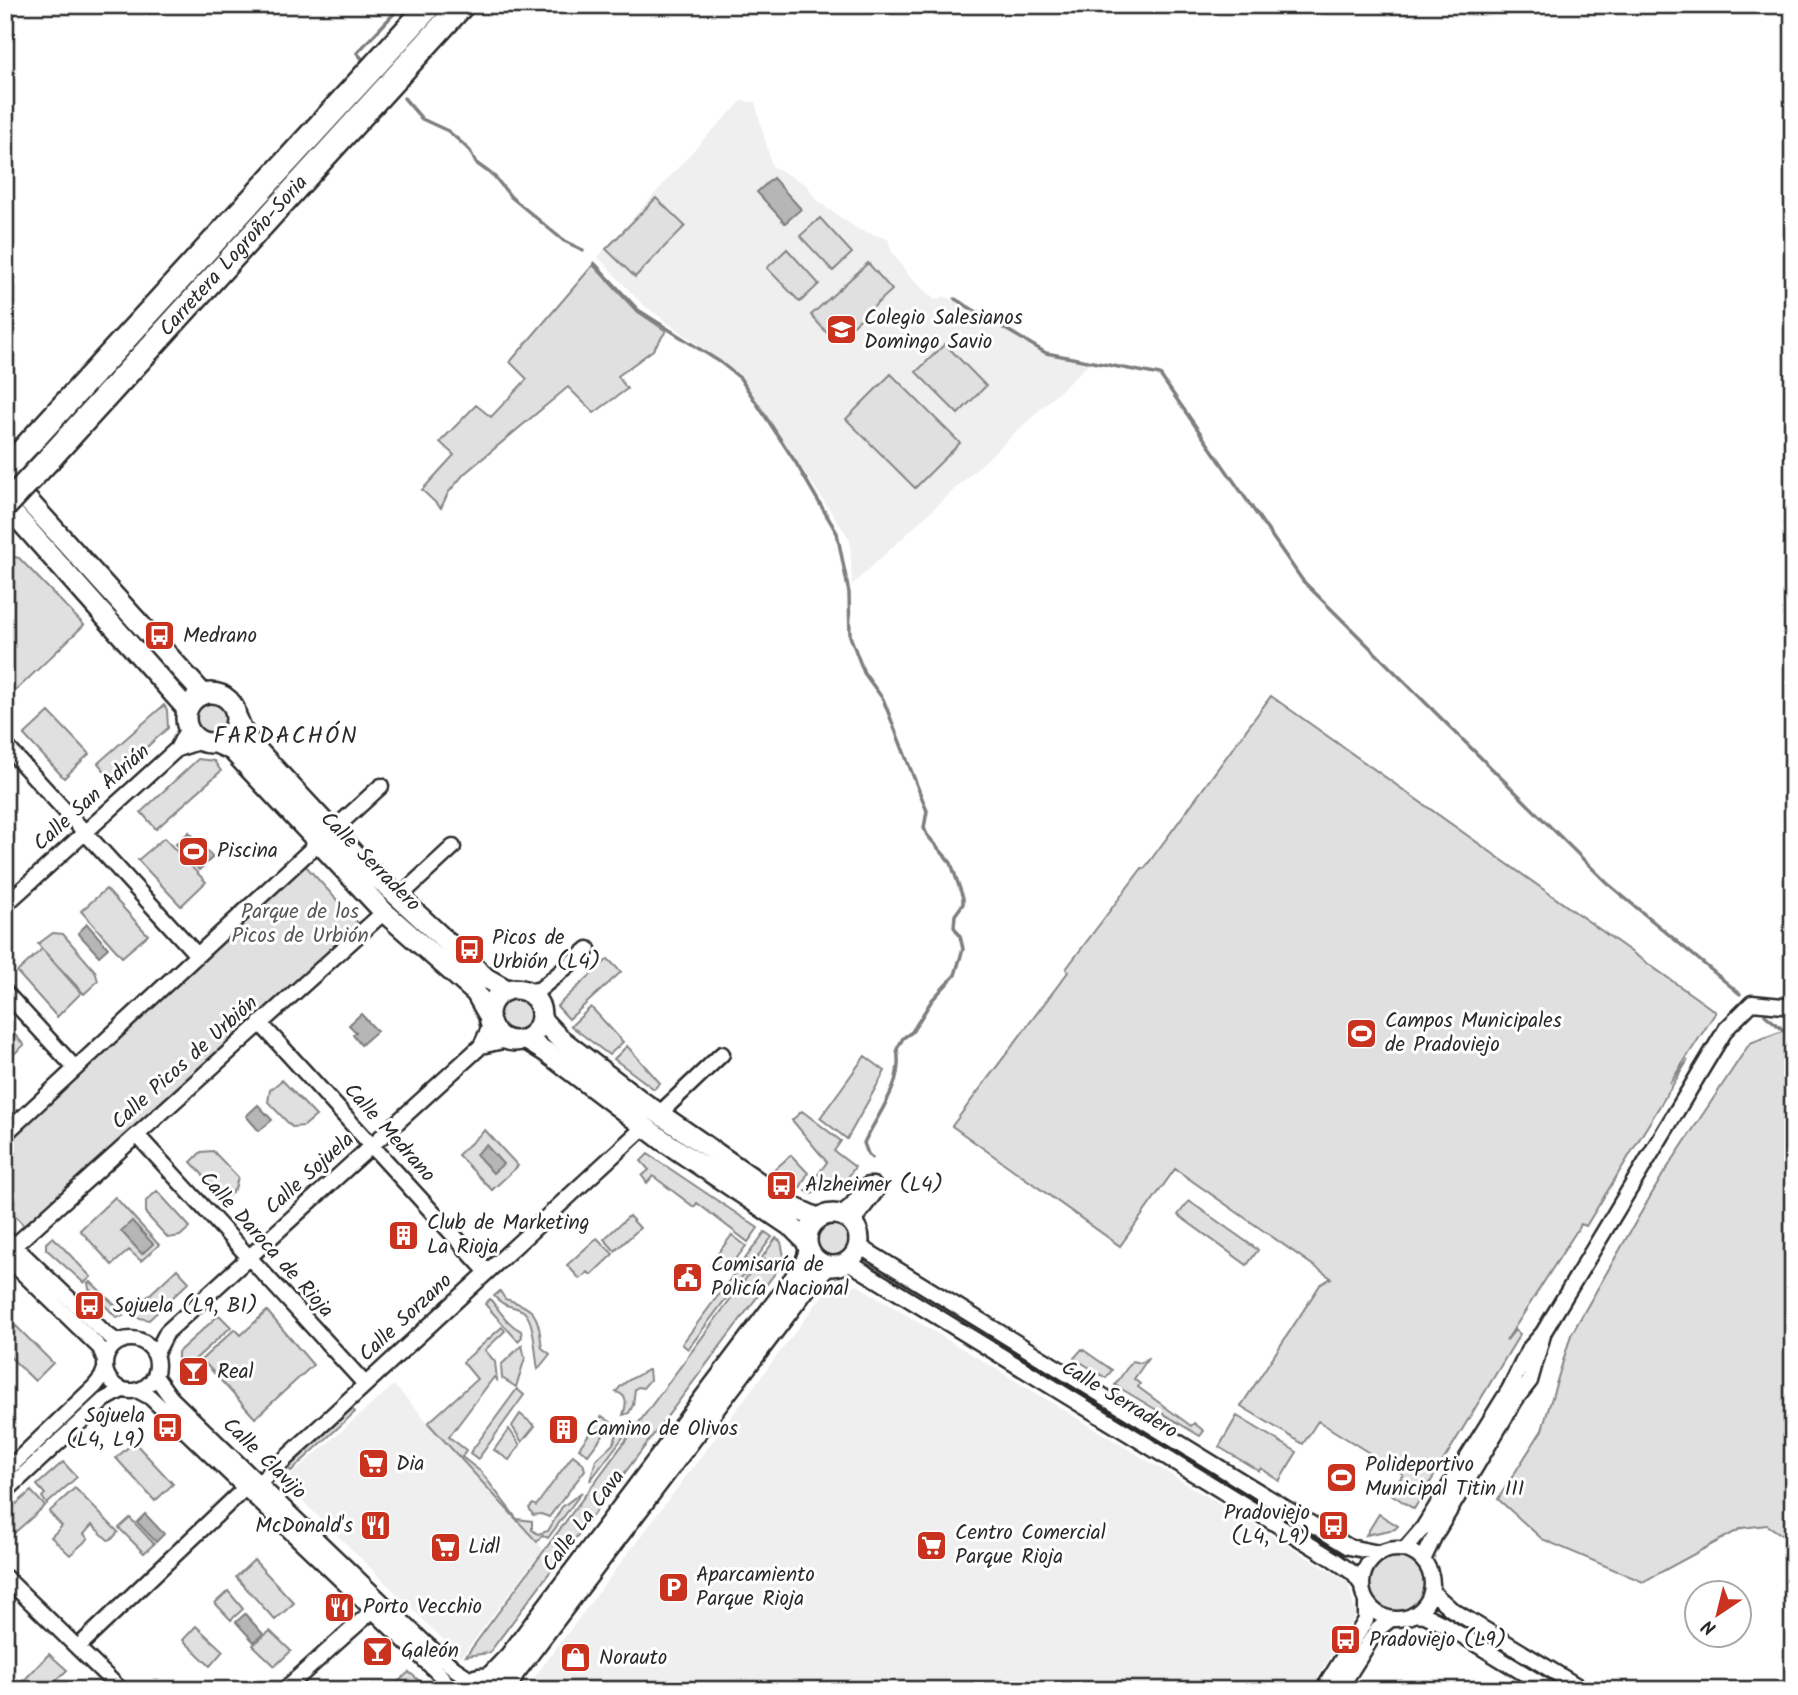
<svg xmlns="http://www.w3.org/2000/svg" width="1798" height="1695" viewBox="0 0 1798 1695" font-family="Kalam,sans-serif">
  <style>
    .built { fill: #efefef }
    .green { fill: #e0e0e0; stroke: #868686; stroke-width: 2 }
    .water { fill: #b6b6b6; stroke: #7e7e7e; stroke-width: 2 }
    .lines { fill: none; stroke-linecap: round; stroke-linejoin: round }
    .stream { stroke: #7e7e7e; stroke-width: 3.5 }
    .minor-casing { stroke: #2b2b2b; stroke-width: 19 }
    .secondary-casing { stroke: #2b2b2b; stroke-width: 24 }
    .trunk-casing { stroke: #2b2b2b; stroke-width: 28 }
    .minor { stroke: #fff; stroke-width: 14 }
    .secondary { stroke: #fff; stroke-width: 19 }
    .trunk { stroke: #fff; stroke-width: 23 }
    .trunk-bridge-casing { stroke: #2b2b2b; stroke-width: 28; stroke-linecap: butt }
    .trunk-bridge { stroke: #fff; stroke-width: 23 }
    .labels { text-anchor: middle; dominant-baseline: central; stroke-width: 6; stroke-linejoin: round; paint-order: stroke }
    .street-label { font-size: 21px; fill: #2b2b2b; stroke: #fff }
    .poi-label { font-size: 21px; fill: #2b2b2b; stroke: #fff; text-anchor: start }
    .park-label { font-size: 21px; fill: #585858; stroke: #fff }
    .neighbourhood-label { font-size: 23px; letter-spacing: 2px; fill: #2b2b2b; stroke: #fff }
  </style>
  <rect width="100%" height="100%" fill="#fff"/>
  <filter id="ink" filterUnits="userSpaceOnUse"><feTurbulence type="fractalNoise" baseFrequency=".0143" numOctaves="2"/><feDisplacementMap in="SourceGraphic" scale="14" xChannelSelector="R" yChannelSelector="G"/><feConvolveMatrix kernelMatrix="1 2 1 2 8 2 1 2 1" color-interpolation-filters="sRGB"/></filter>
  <g filter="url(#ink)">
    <path class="built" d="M742,101L755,102L772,166L807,185L817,201L859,230L888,239L892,252L909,276L935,300L945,296L1051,356L1091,362L852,585L850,540L739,374L642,304L598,257L701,142Z
      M857,1285L1348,1582L1356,1615L1310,1690H533L530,1683L826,1291L846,1290Z
      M394,1385L543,1549L461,1657L283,1482Z"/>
    <path class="green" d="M656,198L685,226L635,277L606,249Z
      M820,218L852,253L833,271L800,236Z
      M787,249L819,284L800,302L767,268Z
      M868,263L892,290L835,342L811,315Z
      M593,265L635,310L666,331L653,350L618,376L627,389L594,413L568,387L464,474L448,493L441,508L422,490L454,455L440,442L476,405L491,417L527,379L510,362Z
      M945,344L986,386L958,414L916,372Z
      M891,374L960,443L915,488L846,419Z
      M5,555L19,558L84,625L5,701Z
      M1271,696L1716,1012L1670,1083L1688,1060L1586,1226L1581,1224L1506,1341L1515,1330L1520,1334L1414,1509L1391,1494L1403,1474L1318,1421L1303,1444L1241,1406L1320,1285L1331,1278L1175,1169L1120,1246L952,1126L1068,972L1066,969L1142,868L1144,869Z
      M195 718a16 16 0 1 1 32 0a16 16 0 1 1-32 0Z
      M164,705L167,710L168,728L111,779L98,763Z
      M49,712L89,754L64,778L24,735Z
      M198,759L214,761L221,771L156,829L141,812Z
      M164,838L206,882L181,906L138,860Z
      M303,863L361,926L28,1230L5,1205V1136Z
      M106,889L148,935L122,957L81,911Z
      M53,933L63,934L95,971L98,981L84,994L43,950L81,993L57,1017L17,972L42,949L38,944Z
      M608,959L621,972L569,1019L557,1006Z
      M499 1014a16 16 0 1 1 32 0a16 16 0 1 1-32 0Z
      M591,1007L623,1042L609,1055L571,1026Z
      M5,1024L24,1045L5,1062Z
      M1793,1027V1542L1767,1525L1742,1528L1643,1582L1542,1539L1498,1499L1542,1430L1571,1335L1662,1176L1750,1043Z
      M627,1046L660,1083L654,1089L614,1059Z
      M865,1056L885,1071L847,1139L820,1118Z
      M282,1080L316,1116L304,1126L292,1127L268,1102L270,1090Z
      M802,1111L841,1141L834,1151L855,1167L839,1190L820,1191L811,1194L806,1191L827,1162L792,1120Z
      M485,1130L518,1166L492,1190L458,1155Z
      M213,1151L238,1177L235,1189L225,1199L191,1162L201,1152Z
      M648,1154L758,1228L748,1242L697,1203L694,1207L653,1176L647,1183L642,1176L649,1170L641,1161Z
      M791,1155L808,1173L800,1188L773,1171Z
      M157,1191L190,1227L180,1236L168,1238L146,1214V1201Z
      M115,1197L159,1245L141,1261L129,1250L112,1265L80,1230Z
      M1189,1201L1258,1250L1247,1265L1178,1215Z
      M629,1216L640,1228L615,1251L604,1239Z
      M815 1240a18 18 0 1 1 36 0a18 18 0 1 1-36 0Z
      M765,1232L772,1237L688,1349L682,1344Z
      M732,1235L746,1246L729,1268L710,1264Z
      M53,1237L91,1277L84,1283L46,1249V1243Z
      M597,1238L613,1254L591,1275L588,1272L580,1279L567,1265Z
      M776,1238L781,1242L785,1261L781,1266L771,1260L761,1259Z
      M768,1263L779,1268L489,1653L466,1656L755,1266Z
      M177,1269L189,1282L149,1320L135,1317L130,1313Z
      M91,1282L123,1313V1316L116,1317L89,1289L88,1283Z
      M500,1291L505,1299C538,1308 538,1317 542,1348L550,1354L538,1369C535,1355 535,1319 523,1311C511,1304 506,1309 494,1296Z
      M490,1299C500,1311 507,1324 521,1331L522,1337L518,1341L485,1304Z
      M267,1311L313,1365L255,1418L204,1362L202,1364L200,1361L235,1329L241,1335Z
      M219,1315L231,1327L183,1370L178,1364V1352Z
      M16,1326L53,1363L35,1381L5,1352V1337Z
      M502,1327L505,1331L485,1350L495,1362L497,1380L494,1377L449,1437L466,1450L462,1457L481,1472L517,1519L532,1521V1530L538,1534L548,1531L562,1507L582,1492L548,1538L542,1535L537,1542L428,1423L477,1379L463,1362Z
      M522,1345L525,1358L516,1387L502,1378L501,1365Z
      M1082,1349L1112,1370L1106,1378L1074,1358Z
      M1149,1357L1134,1379L1140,1384L1138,1387L1191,1426L1194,1423L1204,1431L1200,1436L1115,1385L1132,1361L1141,1363Z
      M647,1370H649L650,1380L643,1388L638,1387L635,1389L633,1405L629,1413L623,1415C626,1407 629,1395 616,1392C624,1380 635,1378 647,1370Z
      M517,1389L524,1395L478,1459L470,1453Z
      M352,1409L355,1412L291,1471L288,1468Z
      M520,1414L535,1426L522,1442L512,1426Z
      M602,1416L612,1423L588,1455L579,1448Z
      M1237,1416L1297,1452L1279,1481L1261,1468L1259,1471L1219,1447Z
      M633,1424L590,1481L596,1460L613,1444L619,1430Z
      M509,1429L520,1445L509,1460L494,1450Z
      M134,1442L173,1484L155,1501L116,1458Z
      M573,1455L583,1463L585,1470L549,1517L541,1514L533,1515L529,1508L533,1504L536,1506Z
      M63,1462L77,1477L47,1504L42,1497L45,1494L37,1485Z
      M75,1488L118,1532L112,1539L108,1540L92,1525L84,1534L88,1539L70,1555L51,1537L62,1526L49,1512Z
      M31,1491L45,1506L5,1541V1514Z
      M1379,1514L1398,1526L1395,1529L1366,1535Z
      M130,1518L154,1544L144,1553L119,1528Z
      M1368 1584a29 29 0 1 1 58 0a29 29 0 1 1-58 0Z
      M254,1560L294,1603L275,1620L236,1577Z
      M228,1591L243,1609L231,1620L215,1603Z
      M196,1626L223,1651L210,1666L183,1640Z
      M270,1631L291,1651L275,1666L253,1645Z
      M49,1654L67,1670L47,1690H15Z
      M409,1672L430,1690H389Z"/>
    <path class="water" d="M773,178L801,209L785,223L757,192Z
      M189,832L213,857L199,870L176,844Z
      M87,924L108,948L99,956L78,933Z
      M361,1014L377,1031L361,1045L353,1035L356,1032L349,1025Z
      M258,1105L272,1120L259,1131L246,1116Z
      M486,1145L503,1164L493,1173L476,1154Z
      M132,1221L153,1244L142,1254L121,1231Z
      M145,1514L164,1534L156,1542L137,1522Z
      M245,1614L263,1634L254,1642L236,1622Z"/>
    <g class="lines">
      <path class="stream" d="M365,62L357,53L402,5
        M404,98L422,119L448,131L463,144L470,151L476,163L494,176L511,197L564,241L583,250
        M594,263L638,310L720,362L740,378L796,463L837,533L849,593L850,636L864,673L883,699L927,811L924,828L927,835L951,863L963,898V904L955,915L954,927L960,936L963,949L955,975L932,1000L912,1032L903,1038L897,1049C904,1084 878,1113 864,1143L868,1154L872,1158
        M955,299L1046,353L1160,375L1303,581L1607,883L1740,994
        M1765,1015L1793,1038"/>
      <defs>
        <path id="minor" d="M5,745L197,955
          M177,749L201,741
          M331,832L381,786
          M398,898L453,847
          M5,905L177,749L188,728
          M526,991L539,990L588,949
          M5,992L75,1068
          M260,1023L487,1272
          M481,1046L507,1040
          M659,1114L722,1054
          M5,1134L318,843
          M137,1135L365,1384
          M840,1215L851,1206L868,1185H873L877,1190L856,1217L854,1224
          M5,1237L104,1332L116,1341H122
          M14,1246L384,912
          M859,1246L1349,1547L1379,1553
          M5,1256L100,1348L105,1360
          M848,1262L1333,1559L1353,1573L1361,1584
          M105 1365a26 26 0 1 1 52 0a26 26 0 1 1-52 0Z
          M155,1355L167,1332L481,1046L491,1024
          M155,1376L171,1398L278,1502L426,1644L455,1669L472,1680
          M137,1390L150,1397L439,1674L452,1690
          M5,1472L95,1386L102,1377L105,1369
          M259,1483L644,1127
          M5,1492L104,1400L122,1390
          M1362 1584a35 35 0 1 1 70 0a35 35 0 1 1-70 0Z
          M1405,1549L1423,1528L1509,1390L1529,1349L1543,1333L1726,1029L1752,1003L1793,1007
          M1423,1560L1435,1535L1516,1399L1530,1381L1543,1335
          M5,1577L121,1690
          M1431,1591L1451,1609L1584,1690
          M1415,1614L1425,1615L1443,1624L1551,1690
          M78,1647L245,1488
          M284,1690L372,1611
          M1323,1690L1366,1620V1602
          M1339,1690L1377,1630L1391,1619"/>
        <path id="secondary" d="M5,475L203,694
          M5,504L187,709
          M186 718a25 25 0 1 1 50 0a25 25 0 1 1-50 0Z
          M237,718L245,737L365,866L486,978L507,990
          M216,743L232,750L384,912L476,993L489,1016
          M489 1015a26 26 0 1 1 52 0a26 26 0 1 1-52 0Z
          M541,1019L559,1038L641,1101L797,1209L817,1218
          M525,1039L546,1052L661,1139L792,1227L806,1241
          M807 1240a26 26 0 1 1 52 0a26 26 0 1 1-52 0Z
          M489,1678L510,1656L792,1282L805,1263L809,1252
          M461,1690C472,1676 486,1675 500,1684
          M507,1690L514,1673L521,1664L810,1282L827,1266"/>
        <g id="trunk">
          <path id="s1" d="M48,460L462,5"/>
          <path d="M5,470L430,5"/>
        </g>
      </defs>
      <use href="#minor" class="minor-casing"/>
      <use href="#secondary" class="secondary-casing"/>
      <use href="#trunk" class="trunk-casing"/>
      <use href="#minor" class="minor"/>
      <use href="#secondary" class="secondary"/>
      <use href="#trunk" class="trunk"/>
      <defs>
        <path id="trunk-bridge" d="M5,506L48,460"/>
      </defs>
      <use href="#trunk-bridge" class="trunk-bridge-casing"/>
      <use href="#trunk-bridge" class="trunk-bridge"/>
    </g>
  </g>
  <defs>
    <symbol id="school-square" viewBox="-11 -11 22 22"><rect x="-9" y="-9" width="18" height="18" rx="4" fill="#c8321e" stroke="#fff"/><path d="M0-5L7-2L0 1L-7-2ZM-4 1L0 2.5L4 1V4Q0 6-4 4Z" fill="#fff"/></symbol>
    <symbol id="bus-square" viewBox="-11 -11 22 22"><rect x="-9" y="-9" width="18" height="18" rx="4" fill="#c8321e" stroke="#fff"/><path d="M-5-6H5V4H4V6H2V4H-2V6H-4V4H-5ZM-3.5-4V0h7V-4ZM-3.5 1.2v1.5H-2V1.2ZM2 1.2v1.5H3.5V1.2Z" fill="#fff"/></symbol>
    <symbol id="stadium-square" viewBox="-11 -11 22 22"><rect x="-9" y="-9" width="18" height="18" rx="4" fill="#c8321e" stroke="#fff"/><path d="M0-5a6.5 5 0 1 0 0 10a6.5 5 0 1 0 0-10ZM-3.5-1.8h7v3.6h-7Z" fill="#fff"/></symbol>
    <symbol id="building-square" viewBox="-11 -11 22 22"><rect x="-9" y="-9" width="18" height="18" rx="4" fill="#c8321e" stroke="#fff"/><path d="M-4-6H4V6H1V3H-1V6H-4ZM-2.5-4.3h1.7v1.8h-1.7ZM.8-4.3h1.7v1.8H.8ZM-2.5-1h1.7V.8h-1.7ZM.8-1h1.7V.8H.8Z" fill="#fff"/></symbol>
    <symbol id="civic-square" viewBox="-11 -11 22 22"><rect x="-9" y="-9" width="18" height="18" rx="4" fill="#c8321e" stroke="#fff"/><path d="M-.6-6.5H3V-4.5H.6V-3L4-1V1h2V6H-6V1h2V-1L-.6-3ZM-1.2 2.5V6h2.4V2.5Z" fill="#fff"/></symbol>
    <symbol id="bar-square" viewBox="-11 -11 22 22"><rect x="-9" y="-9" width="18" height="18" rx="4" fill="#c8321e" stroke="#fff"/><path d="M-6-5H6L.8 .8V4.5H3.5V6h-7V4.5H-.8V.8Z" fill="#fff"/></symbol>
    <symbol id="supermarket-square" viewBox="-11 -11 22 22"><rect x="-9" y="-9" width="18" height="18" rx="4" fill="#c8321e" stroke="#fff"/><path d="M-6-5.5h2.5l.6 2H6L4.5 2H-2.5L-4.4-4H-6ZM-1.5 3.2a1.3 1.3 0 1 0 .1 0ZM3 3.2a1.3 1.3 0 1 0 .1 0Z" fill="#fff"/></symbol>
    <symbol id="restaurant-square" viewBox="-11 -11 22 22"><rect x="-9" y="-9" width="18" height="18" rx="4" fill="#c8321e" stroke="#fff"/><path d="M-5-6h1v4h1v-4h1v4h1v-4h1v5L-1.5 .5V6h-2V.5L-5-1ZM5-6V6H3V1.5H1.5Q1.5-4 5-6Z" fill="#fff"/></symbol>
    <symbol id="parking-square" viewBox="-11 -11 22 22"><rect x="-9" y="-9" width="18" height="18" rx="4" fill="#c8321e" stroke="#fff"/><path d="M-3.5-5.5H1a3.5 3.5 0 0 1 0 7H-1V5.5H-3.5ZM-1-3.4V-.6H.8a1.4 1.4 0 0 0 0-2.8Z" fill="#fff"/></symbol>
    <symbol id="shop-square" viewBox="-11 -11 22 22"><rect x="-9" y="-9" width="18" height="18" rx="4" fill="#c8321e" stroke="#fff"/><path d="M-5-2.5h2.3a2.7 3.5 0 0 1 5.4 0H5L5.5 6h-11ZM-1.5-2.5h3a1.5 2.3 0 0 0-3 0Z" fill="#fff"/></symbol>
  </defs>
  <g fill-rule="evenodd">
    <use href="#school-square" x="824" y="312" width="35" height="35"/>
    <use href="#bus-square" x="142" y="618" width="35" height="35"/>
    <use href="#stadium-square" x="176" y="834" width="35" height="35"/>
    <use href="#bus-square" x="452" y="932" width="35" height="35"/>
    <use href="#stadium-square" x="1344" y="1016" width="35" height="35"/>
    <use href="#bus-square" x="764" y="1168" width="35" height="35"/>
    <use href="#building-square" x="386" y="1218" width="35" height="35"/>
    <use href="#civic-square" x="670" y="1260" width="35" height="35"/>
    <use href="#bus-square" x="72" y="1288" width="35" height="35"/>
    <use href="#bar-square" x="176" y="1354" width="35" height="35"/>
    <use href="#bus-square" x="150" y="1410" width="35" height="35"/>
    <use href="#building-square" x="546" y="1412" width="35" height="35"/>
    <use href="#supermarket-square" x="356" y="1446" width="35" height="35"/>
    <use href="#stadium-square" x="1324" y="1460" width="35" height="35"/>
    <use href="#bus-square" x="1316" y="1508" width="35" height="35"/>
    <use href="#restaurant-square" x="358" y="1508" width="35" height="35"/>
    <use href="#supermarket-square" x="914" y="1528" width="35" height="35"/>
    <use href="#supermarket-square" x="428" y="1530" width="35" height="35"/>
    <use href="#parking-square" x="656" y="1570" width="35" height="35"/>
    <use href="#restaurant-square" x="322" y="1590" width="35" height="35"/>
    <use href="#bus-square" x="1328" y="1622" width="35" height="35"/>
    <use href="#bar-square" x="360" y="1634" width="35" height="35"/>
    <use href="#shop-square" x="558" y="1640" width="35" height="35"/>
  </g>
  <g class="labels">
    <g class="street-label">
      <text stroke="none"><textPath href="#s1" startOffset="276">Carretera Logroño-Soria</textPath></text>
      <text transform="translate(92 798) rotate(-42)">Calle San Adrián</text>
      <text transform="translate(370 862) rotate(45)">Calle Serradero</text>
      <text transform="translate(185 1063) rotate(-42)">Calle Picos de Urbión</text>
      <text transform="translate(389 1133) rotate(48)">Calle Medrano</text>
      <text transform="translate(310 1174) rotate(-42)">Calle Sojuela</text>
      <text transform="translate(266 1245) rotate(48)">Calle Daroca de Rioja</text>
      <text transform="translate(406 1318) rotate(-43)">Calle Sorzano</text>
      <text transform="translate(1119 1400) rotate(31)">Calle Serradero</text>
      <text transform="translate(264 1459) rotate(44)">Calle Clavijo</text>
      <text transform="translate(584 1521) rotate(-53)">Calle La Cava</text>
    </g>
    <g class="poi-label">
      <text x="864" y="318">Colegio Salesianos<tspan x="864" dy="24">Domingo Savio</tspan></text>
      <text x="183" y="636">Medrano</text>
      <text x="217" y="851">Piscina</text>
      <text x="492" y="938">Picos de<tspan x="492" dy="24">Urbión (L4)</tspan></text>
      <text x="1385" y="1021">Campos Municipales<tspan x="1385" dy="24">de Pradoviejo</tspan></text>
      <text x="805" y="1185">Alzheimer (L4)</text>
      <text x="427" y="1223">Club de Marketing<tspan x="427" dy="24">La Rioja</tspan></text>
      <text x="711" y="1265">Comisaría de<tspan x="711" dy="24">Policía Nacional</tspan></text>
      <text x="113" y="1306">Sojuela (L9, B1)</text>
      <text x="217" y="1372">Real</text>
      <text x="145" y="1416" text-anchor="end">Sojuela<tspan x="145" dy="24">(L4, L9)</tspan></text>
      <text x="586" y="1429">Camino de Olivos</text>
      <text x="396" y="1464">Dia</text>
      <text x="1365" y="1465">Polideportivo<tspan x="1365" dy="24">Municipal Titin III</tspan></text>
      <text x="1310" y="1513" text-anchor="end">Pradoviejo<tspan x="1310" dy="24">(L4, L9)</tspan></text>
      <text x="353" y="1526" text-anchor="end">McDonald's</text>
      <text x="955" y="1533">Centro Comercial<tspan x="955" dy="24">Parque Rioja</tspan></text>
      <text x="468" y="1547">Lidl</text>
      <text x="696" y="1575">Aparcamiento<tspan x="696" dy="24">Parque Rioja</tspan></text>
      <text x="363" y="1607">Porto Vecchio</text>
      <text x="1369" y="1640">Pradoviejo (L9)</text>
      <text x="401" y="1651">Galeón</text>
      <text x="599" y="1658">Norauto</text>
    </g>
    <g class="park-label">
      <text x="300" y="912">Parque de los<tspan x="300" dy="24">Picos de Urbión</tspan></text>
    </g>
    <g class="neighbourhood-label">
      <text x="286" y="737">FARDACHÓN</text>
    </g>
  </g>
  <rect width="1798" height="1695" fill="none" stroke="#fff" stroke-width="28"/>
  <rect x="14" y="14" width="1770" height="1667" fill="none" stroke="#2b2b2b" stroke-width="2.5" filter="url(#ink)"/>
  <g transform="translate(1718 1614) rotate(215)"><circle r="33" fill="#ffffff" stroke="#aaaaaa" stroke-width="2"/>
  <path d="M0-5L12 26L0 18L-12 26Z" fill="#c8321e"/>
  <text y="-10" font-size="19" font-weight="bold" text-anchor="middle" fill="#2b2b2b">N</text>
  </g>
</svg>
